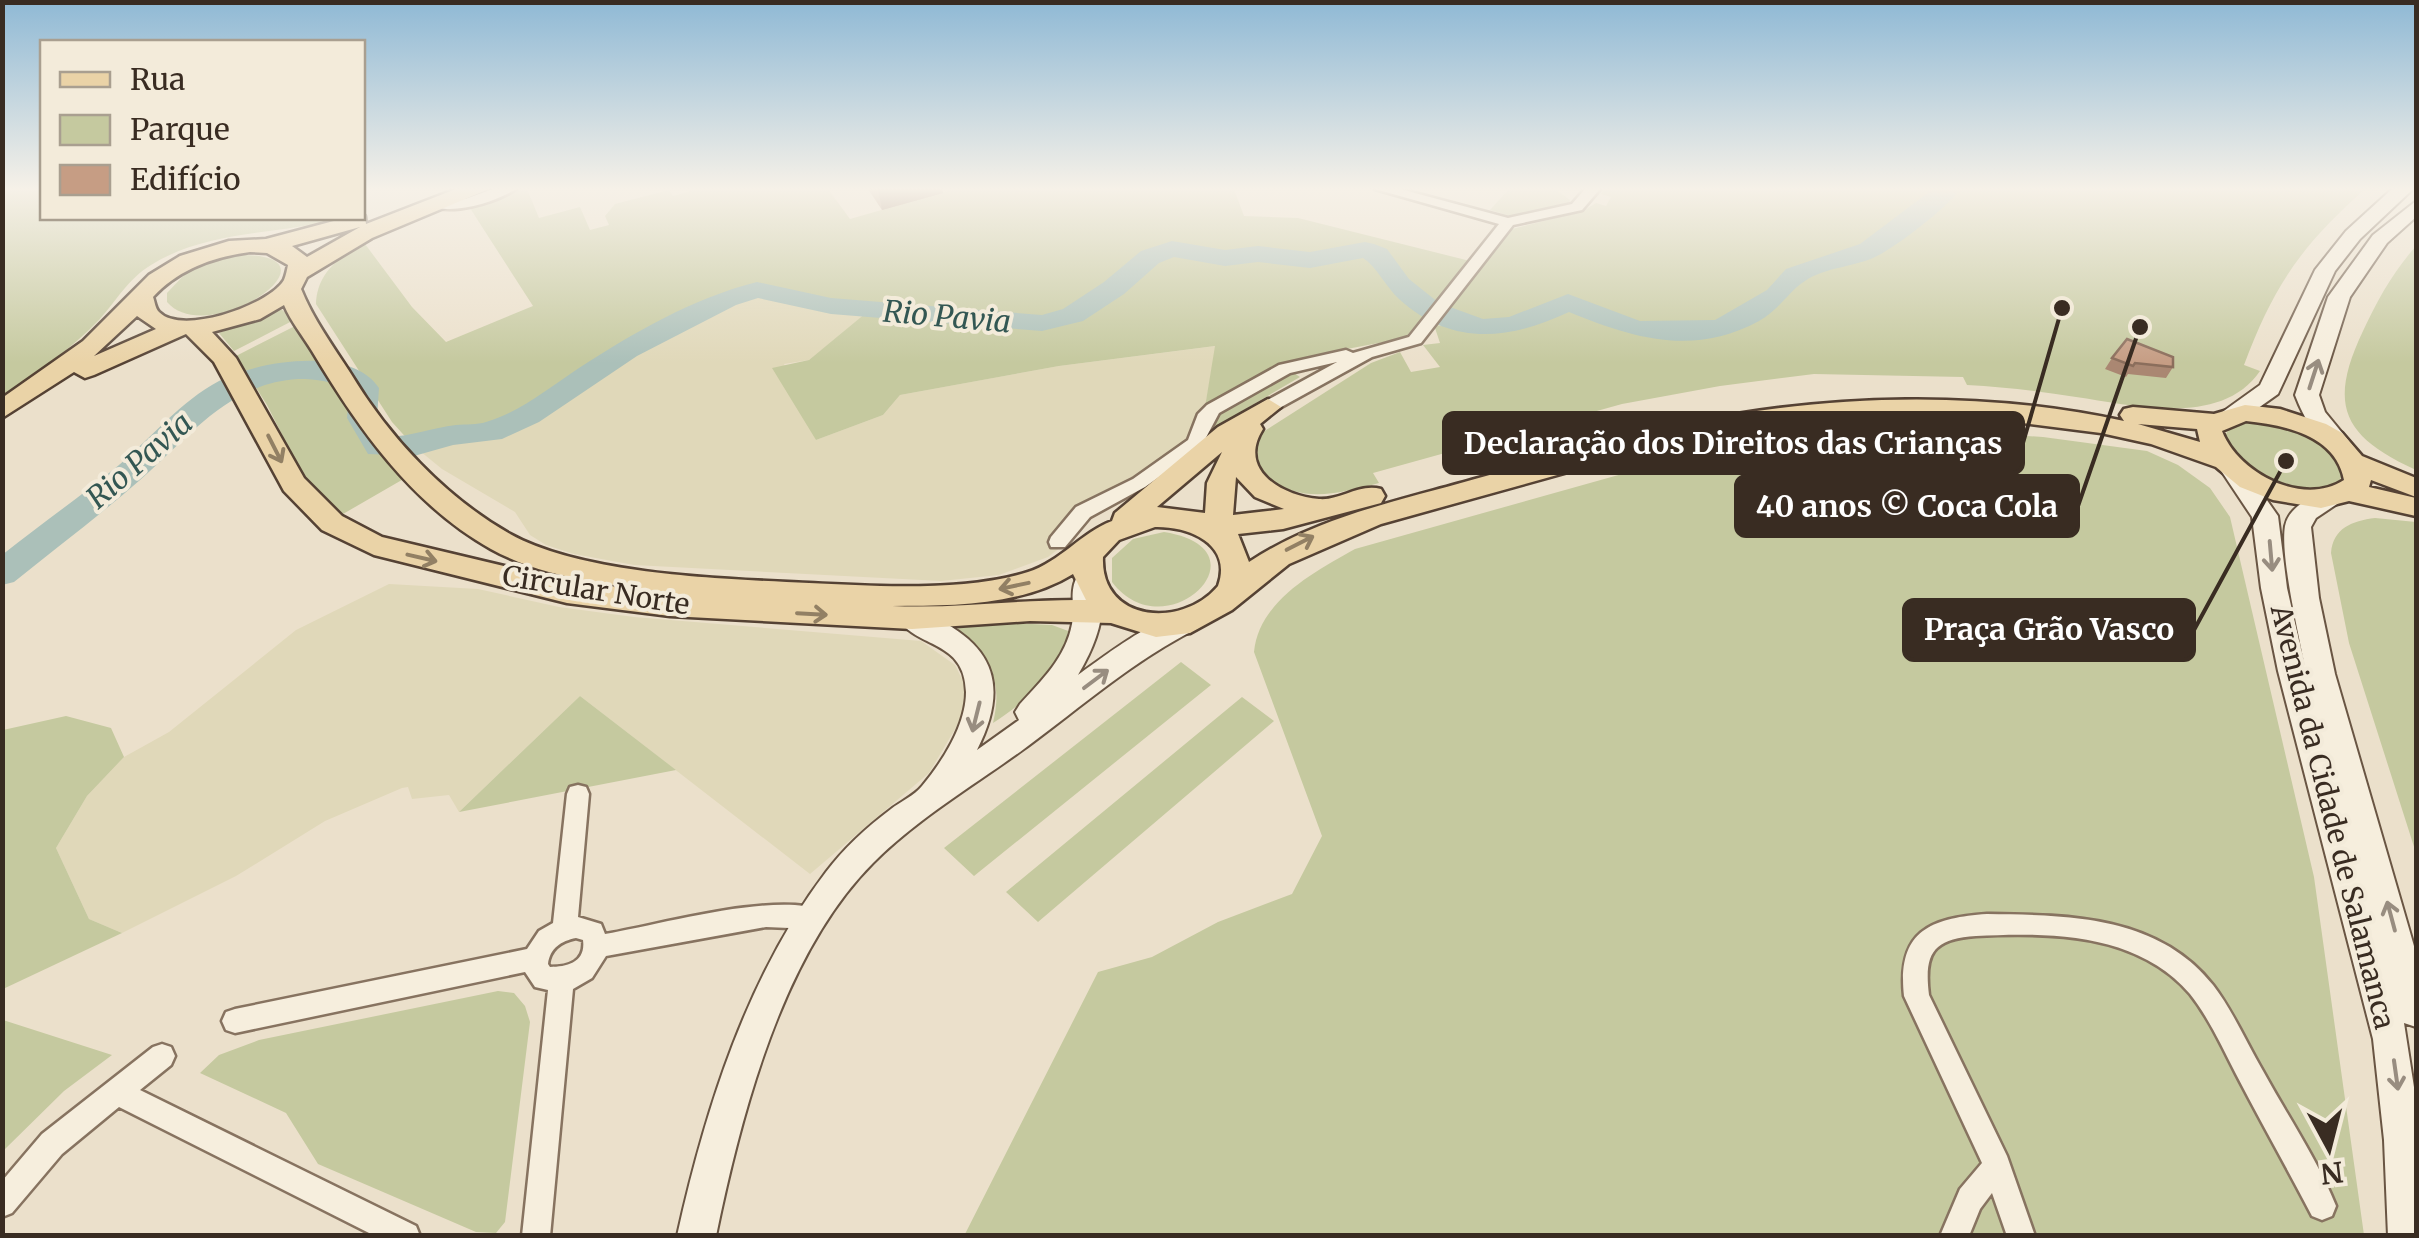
<svg xmlns="http://www.w3.org/2000/svg" width="2419" height="1238" viewBox="0 0 2419 1238" font-family="Merriweather,serif">
  <style>
    .farmland { fill: #e0d8b9 }
    .green { fill: #c5c99f }
    .lines { fill: none; stroke-linecap: round; stroke-linejoin: round }
    .river { fill: #abc0b9; fill-rule: evenodd }
    .street-casing { stroke: #877360; stroke-width: 5 }
    .secondary-casing { stroke: #695543; stroke-width: 4 }
    .primary-casing { stroke: #554234; stroke-width: 5 }
    .street { fill: #f6eedd; fill-rule: evenodd }
    .secondary { fill: #f6eedd; fill-rule: evenodd }
    .primary { fill: #ead3a7; fill-rule: evenodd }
    .wall { fill: #aa8772 }
    .shaded-wall { fill: #8b6e5c }
    .building { fill: #c69d84; stroke: #8b6e5c; stroke-width: 2.5 }
    .oneway { stroke: #988d80 }
    .oneway2 { stroke: #928064 }
    .labels { text-anchor: middle; dominant-baseline: central; stroke-width: 8; stroke-linejoin: round; paint-order: stroke }
    .street-label { font-size: 28px; fill: #392c22; stroke: #f3ebda }
    .water-label { font-size: 30px; font-style: italic; fill: #335753; stroke: #f3ebda }
    .leader { fill: none; stroke: #392c22; stroke-width: 4 }
    .callout-dot { fill: #392c22; stroke: #f3ebda; stroke-width: 4 }
    .callout { fill: #392c22; stroke: #392c22; stroke-width: 4 }
    .callout-label { font-size: 30px; text-anchor: middle; font-weight: bold; fill: #fff }
  </style>
  <rect width="100%" height="100%" fill="#ebe0cb"/>
  <path class="farmland" d="M758,293L868,313L809,360L784,364L816,440L883,415L900,395L1059,366L1216,346L1205,407L1185,445L1151,471L1092,498L1073,512L1061,547L1048,557L999,575L941,581L634,565L574,554L546,545L530,535L515,512L442,469L415,447L451,438L491,434L523,420L632,352L734,298Z
    M389,584L478,589L559,607L634,617L921,641L955,665L964,683L966,700L961,719L929,773L810,874L580,696L459,812L449,795L412,799L408,787L402,788L325,821L236,876L122,933L89,919L56,848L87,796L124,757L169,732L296,630Z"/>
  <path class="green" d="M3,189H42V218H343C280,235 209,229 151,265C128,279 117,300 99,320C71,349 36,374 3,396Z
    M518,189H527L539,218L580,207L590,230L609,225L605,216L615,204L669,190L673,196L698,189H828L850,219L955,189H1234L1244,216L1298,218L1470,261L1405,338L1310,356L1275,369L1205,407L1215,346L1059,366L900,395L883,415L816,440L772,368L809,360L866,313L775,289L737,293L626,347L520,415L490,428L453,430L411,443L392,422L316,304C317,273 339,256 365,244L412,307L446,342L533,306L468,205Z
    M1509,189H1555L1570,200L1568,205L1514,217L1490,210Z
    M1604,189H2365C2301,246 2274,285 2244,365L2260,371C2221,428 2132,405 2076,397C2040,391 2004,387 1967,385L1963,377L1814,374L1720,386L1622,404L1373,473L1379,483C1333,495 1294,506 1258,468L1253,442L1260,434L1371,363L1400,352L1411,372L1440,367L1423,345L1440,343L1434,325L1498,331L1523,326L1574,306L1612,327L1606,314L1569,299C1521,308 1495,342 1445,309L1508,230L1583,211L1596,203L1606,206L1611,197L1601,194Z
    M2416,246V470C2342,436 2328,405 2363,331C2378,299 2393,272 2416,246Z
    M240,255C350,254 208,350 167,302V293L185,274L201,265Z
    M281,309L294,320L234,351L219,333Z
    M297,325L357,425L373,446L407,477L343,514L302,474L267,405L236,356Z
    M1291,371L1300,377L1237,414L1206,440L1212,417Z
    M2247,423C2281,423 2333,436 2342,473L2340,481C2323,498 2284,492 2265,481C2250,472 2236,455 2223,444C2225,429 2233,425 2247,423Z
    M1893,427L2043,437L2147,451L2178,465L2210,488L2230,517L2314,877L2364,1235L964,1236L1098,972L1152,957L1218,922L1292,894L1322,836L1254,652C1259,601 1314,572 1355,549L1647,467L1774,439Z
    M2375,518L2416,522V853L2349,643L2331,553C2333,528 2352,521 2375,518Z
    M1164,532C1272,549 1166,653 1112,582V558L1133,539Z
    M1013,623L1052,625L1071,632C1056,672 1028,701 993,723C1005,672 984,660 955,625Z
    M1181,662L1211,685L974,876L944,848Z
    M580,696L676,770L459,812Z
    M1242,697L1274,721L1038,922L1006,892Z
    M66,716L111,728L124,757L87,796L56,848L89,919L122,933L3,989V730Z
    M498,991L514,993L525,1006L530,1022L505,1222L496,1233L476,1232L318,1164L286,1113L200,1073L219,1055L259,1040Z
    M3,1020L112,1055L64,1091L3,1151Z"/>
  <g class="lines">
    <path class="river" d="M1933,189H1961C1946,208 1899,245 1877,256C1856,267 1825,267 1805,281C1789,291 1780,309 1759,321C1693,357 1633,338 1569,312C1509,340 1452,347 1399,299C1386,287 1377,267 1363,258L1310,268L1258,262L1225,266L1174,257L1159,263L1124,294L1083,321L1042,331L831,314L758,298L736,305L637,356L539,422L502,439L453,445L414,456L368,454L347,418L349,391C333,381 317,379 298,379C228,383 189,438 140,480C99,516 56,548 14,582L2,585V555C41,524 81,496 119,465C152,437 181,401 219,381C257,361 351,345 379,388L377,418L388,437C412,436 432,428 456,425C466,424 477,425 486,422C519,413 550,387 579,368C633,333 693,298 757,282L831,298L1042,315L1063,309L1104,282L1141,251L1172,241L1225,250L1258,246L1310,252L1365,242L1374,244L1387,249L1409,279L1439,303L1483,319L1509,317L1568,294L1640,321L1715,320L1767,290L1786,269L1860,244Z"/>
    <defs>
      <path id="street" d="M493,189H516C496,202 449,217 428,204L435,200L465,199Z
        M1375,189H1400L1508,218L1572,204L1585,189H1600L1582,210L1513,225L1421,343L1372,357L1274,411H1262L1259,407L1262,403L1337,362L1290,373L1219,413L1201,447L1145,487L1090,517L1065,547H1051L1049,542L1051,537L1076,507L1133,479L1188,440L1198,414L1207,405L1279,365L1346,350L1353,353L1409,337L1499,224Z
        M578,785L586,787L589,794L578,917L601,924L605,934C659,925 773,892 822,910L825,918L822,926L813,929L766,927L606,956L592,978L573,989L550,1236H522L548,990L535,987L525,972L235,1033L226,1030L222,1021L226,1012L235,1009L527,949L539,931L553,923L567,794L570,787ZM576,938L583,940C586,962 568,967 550,967L548,964C550,948 561,941 576,938Z
        M1987,914C2067,915 2158,915 2213,985C2233,1011 2246,1042 2263,1071C2287,1115 2317,1159 2336,1206L2332,1216L2322,1220L2312,1216C2287,1168 2261,1122 2236,1074C2222,1047 2209,1018 2190,994C2138,933 2049,932 1976,936C1932,939 1924,954 1929,995L2007,1156L2035,1236H2007L1992,1193L1980,1209L1969,1236H1940L1960,1189L1982,1163L1904,996C1897,932 1929,918 1987,914Z
        M162,1044L171,1047L175,1056L171,1065L140,1090L416,1226L420,1236H375L119,1107L62,1154L12,1213L2,1217V1181L42,1134L153,1047Z"/>
      <path id="secondary" d="M2392,189H2413L2360,239L2335,271L2278,394L2237,423H2221L2217,418L2221,413L2260,385L2315,270L2346,231Z
        M2416,201V217L2387,243L2350,297L2319,395L2325,412L2357,451L2345,459C2322,453 2303,416 2295,395L2328,297L2373,235Z
        M2232,461L2241,463L2278,516L2287,588L2305,667C2299,635 2280,556 2285,526C2289,505 2315,495 2333,489L2346,498L2316,518L2311,527L2319,598L2335,674L2416,953V1027L2404,1023L2416,1100V1236H2388L2384,1140L2373,1039L2278,671L2261,588L2252,517L2220,469Z
        M1086,574L1095,577C1112,608 1094,648 1078,675C1102,658 1169,605 1198,614L1202,621L1198,628C1134,660 1081,707 1024,749C973,786 918,818 873,863C783,953 741,1114 716,1236H677C705,1110 747,976 826,872C844,848 867,827 891,809C900,802 915,795 922,786C942,762 966,725 966,692C965,639 916,649 898,618L902,611C917,606 926,613 939,620C999,650 1006,693 977,750L1019,720L1015,712L1020,704C1042,680 1066,657 1072,624C1075,609 1069,591 1077,577Z"/>
      <path id="primary" d="M456,189H489L372,238L307,277L301,289C313,319 333,346 351,374C389,437 445,497 510,534C584,575 724,579 809,583C874,586 965,592 1028,572C1060,562 1082,532 1112,521L1115,513L1218,427L1268,399L1281,407L1260,424L1263,429C1237,470 1282,496 1319,499C1340,501 1359,483 1381,489L1385,496L1381,503L1283,529L1238,534L1249,562C1317,517 1398,501 1475,479C1546,460 1616,438 1688,423C1829,394 1982,390 2124,421L2120,415L2124,409L2133,407L2214,414L2245,405L2280,409L2326,424L2342,433L2362,456L2416,478V497L2371,480L2369,487L2416,498V516L2349,501L2321,508L2273,500L2240,487L2216,467L2151,444L2101,433L1991,419L1820,420L1715,434L1654,448L1381,524L1289,564L1232,610L1190,633L1156,637L1111,623L1030,621L912,629L670,616L567,603L374,555L322,530L284,491L214,362L186,334L94,375L85,378L74,372L2,418V398L83,341L149,275L180,256L229,241L266,239L345,218L365,216L366,224ZM360,227L307,257L292,246ZM250,252L267,253L288,265C287,270 286,275 284,280C269,305 182,336 159,312C155,308 155,302 153,297C179,269 213,257 250,252ZM284,305C291,322 303,336 312,351C358,428 411,504 491,549C547,580 616,585 678,594L567,581L382,537L342,516L304,478L236,358L212,332L260,319ZM137,316L156,329L94,356ZM2246,421C2284,425 2336,435 2344,480C2303,507 2238,473 2222,431ZM2138,424L2197,429L2200,442ZM1222,452L1207,483L1205,513L1157,507ZM1236,477L1255,497L1284,509L1233,515ZM1155,527C1189,526 1233,544 1218,586C1182,629 1100,622 1103,557L1119,540ZM1073,574L1086,600C1021,599 956,609 892,606C952,606 1021,606 1073,574Z"/>
    </defs>
    <use href="#street" class="street-casing"/>
    <use href="#secondary" class="secondary-casing"/>
    <use href="#primary" class="primary-casing"/>
    <use href="#street" class="street"/>
    <use href="#secondary" class="secondary"/>
    <use href="#primary" class="primary"/>
  </g>
  <path class="wall" d="M868,189H942L943,193L882,210Z
    M2112,358L2173,367L2166,378L2128,374L2126,377L2105,369Z"/>
  <path class="shaded-wall" d="M878,189H942L943,193L882,210Z"/>
  <path class="building" d="M2127,339L2173,357V367L2135,363L2133,366L2112,358Z"/>
  <defs><path id="oneway-shaft" d="M-6 0H5M1.5-3L5.5 0L1.5 3" fill="none" stroke-width="1.6" stroke-linecap="round" stroke-linejoin="round" transform="scale(2.5)"/></defs>
  <g class="oneway">
    <use href="#oneway-shaft" transform="translate(2314 374) rotate(-72)"/>
    <use href="#oneway-shaft" transform="translate(2271 556) rotate(85)"/>
    <use href="#oneway-shaft" transform="translate(1096 679) rotate(-37)"/>
    <use href="#oneway-shaft" transform="translate(976 717) rotate(104)"/>
    <use href="#oneway-shaft" transform="translate(2391 916) rotate(-105)"/>
    <use href="#oneway-shaft" transform="translate(2396 1075) rotate(82)"/>
  </g>
  <g class="oneway2">
    <use href="#oneway-shaft" transform="translate(275 449) rotate(63)"/>
    <use href="#oneway-shaft" transform="translate(1300 543) rotate(-27)"/>
    <use href="#oneway-shaft" transform="translate(422 558) rotate(13)"/>
    <use href="#oneway-shaft" transform="translate(1014 586) rotate(168)"/>
    <use href="#oneway-shaft" transform="translate(812 614) rotate(3)"/>
  </g>
  <linearGradient id="sky" x2="0" y2="1"><stop stop-color="#8fb9d5"/><stop offset="0.52" stop-color="#f6f1e8"/><stop offset="1" stop-color="#f6f1e8" stop-opacity="0"/></linearGradient>
  <rect width="2419" height="363" fill="url(#sky)"/>
  <g class="labels">
    <g class="street-label">
      <text transform="translate(596 590) rotate(9)">Circular Norte</text>
      <text transform="translate(2333 817) rotate(76)">Avenida da Cidade de Salamanca</text>
    </g>
    <g class="water-label">
      <text transform="translate(947 316) rotate(5)">Rio Pavia</text>
      <text transform="translate(139 460) rotate(-41)">Rio Pavia</text>
    </g>
  </g>
  <path class="leader" d="M2062 308L2023 443M2140 327L2078 506M2286 461L2194 630"/>
  <g class="callout-dot">
    <circle cx="2062" cy="308" r="10"/>
    <circle cx="2140" cy="327" r="10"/>
    <circle cx="2286" cy="461" r="10"/>
  </g>
  <g class="callout">
    <rect x="1444" y="413" width="579" height="60" rx="10"/>
    <rect x="1736" y="476" width="342" height="60" rx="10"/>
    <rect x="1904" y="600" width="290" height="60" rx="10"/>
  </g>
  <g class="callout-label">
    <text x="1733" y="454">Declaração dos Direitos das Crianças</text>
    <text x="1907" y="517">40 anos © Coca Cola</text>
    <text x="2049" y="640">Praça Grão Vasco</text>
  </g>
  <rect width="2419" height="1238" fill="none" stroke="#392c22" stroke-width="10"/>
  <rect x="40" y="40" width="325" height="180" fill="#f3ebda" stroke="#a99f90" stroke-width="2.5"/>
  <rect x="60" y="72" width="50" height="15" fill="#ead3a7" stroke="#a99f90" stroke-width="2.5"/>
  <text x="130" y="90" font-size="30" fill="#392c22">Rua</text>
  <rect x="60" y="115" width="50" height="30" fill="#c5c99f" stroke="#a99f90" stroke-width="2.5"/>
  <text x="130" y="140" font-size="30" fill="#392c22">Parque</text>
  <rect x="60" y="165" width="50" height="30" fill="#c69d84" stroke="#a99f90" stroke-width="2.5"/>
  <text x="130" y="190" font-size="30" fill="#392c22">Edifício</text>
  <g transform="translate(2329 1148) rotate(173)" stroke="#f3ebda" stroke-width="8" paint-order="stroke">
  <path d="M0-8L18 38L0 25L-18 38Z" fill="#392c22"/>
  <text y="-15" font-size="28" font-weight="bold" text-anchor="middle" fill="#392c22">N</text>
  </g>
</svg>
